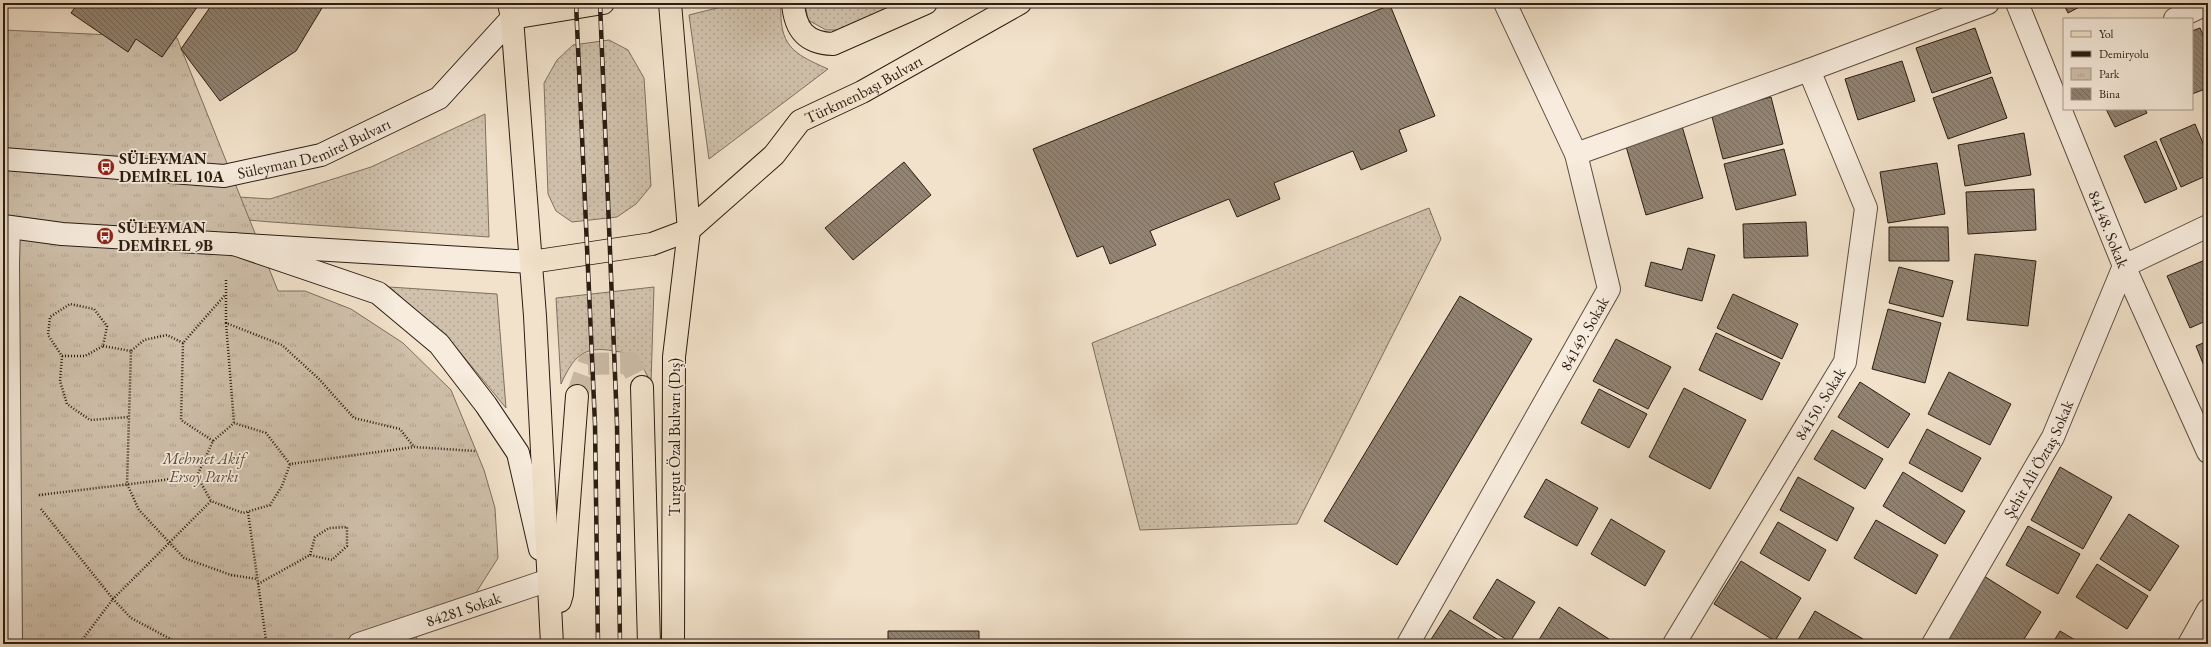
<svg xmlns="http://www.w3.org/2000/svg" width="2211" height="647" viewBox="0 0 2211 647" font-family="'EB Garamond',serif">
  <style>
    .grass { fill: url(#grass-dots); stroke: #7e6f5f }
    .park { fill: url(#park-tufts); stroke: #7e6f5f }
    .building { fill: url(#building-back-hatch); stroke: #2b1d12 }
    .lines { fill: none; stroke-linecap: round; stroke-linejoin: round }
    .primary-tunnel { stroke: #cabba6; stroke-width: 22; stroke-dasharray: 22 11; stroke-linecap: butt }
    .minor-casing { stroke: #5d4e40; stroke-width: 24 }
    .secondary-casing { stroke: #2b1d12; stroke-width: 24 }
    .primary-casing { stroke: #2b1d12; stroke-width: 24 }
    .path { stroke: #2b1d12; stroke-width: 2.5; stroke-dasharray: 1 2; stroke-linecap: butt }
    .minor { stroke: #f7ecdd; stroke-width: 22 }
    .secondary { stroke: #f7ecdd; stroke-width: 22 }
    .primary { stroke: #f2e2cb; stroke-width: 22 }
    .rail-casing { stroke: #2b1d12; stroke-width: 4.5 }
    .rail { stroke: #f7ecdd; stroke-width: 3; stroke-dasharray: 9; stroke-linecap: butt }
    .labels { text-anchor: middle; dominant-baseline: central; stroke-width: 3.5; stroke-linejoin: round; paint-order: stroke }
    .street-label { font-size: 16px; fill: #2b1d12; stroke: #f7ecdd }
    .poi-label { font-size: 16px; font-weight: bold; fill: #2b1d12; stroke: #f7ecdd; text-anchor: start }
    .park-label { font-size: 16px; font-style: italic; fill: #5d4e40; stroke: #f7ecdd }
  </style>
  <defs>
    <pattern id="grass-dots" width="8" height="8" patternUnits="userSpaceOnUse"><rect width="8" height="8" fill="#d0c1ac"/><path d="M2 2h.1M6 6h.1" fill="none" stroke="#b3a593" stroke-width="1.8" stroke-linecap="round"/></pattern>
    <pattern id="park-tufts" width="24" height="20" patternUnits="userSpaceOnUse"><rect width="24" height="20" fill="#d0c1ac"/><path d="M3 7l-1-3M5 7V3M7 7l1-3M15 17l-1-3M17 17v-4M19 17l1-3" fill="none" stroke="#b3a593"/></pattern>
    <pattern id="building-back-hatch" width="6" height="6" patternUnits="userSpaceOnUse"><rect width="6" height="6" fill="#928372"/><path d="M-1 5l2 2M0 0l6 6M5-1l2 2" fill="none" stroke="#776b5c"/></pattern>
  </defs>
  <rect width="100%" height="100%" fill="#f2e2cb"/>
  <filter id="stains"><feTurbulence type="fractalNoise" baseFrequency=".005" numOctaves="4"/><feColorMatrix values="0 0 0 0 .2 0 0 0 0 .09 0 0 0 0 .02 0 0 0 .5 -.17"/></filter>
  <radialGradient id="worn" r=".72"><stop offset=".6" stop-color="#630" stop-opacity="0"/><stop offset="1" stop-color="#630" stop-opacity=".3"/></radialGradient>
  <path class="grass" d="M737,3H781C779,46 792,53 828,69L709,159L689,15Z
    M805,3H903L844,30H826L808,20Z
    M609,40L628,50L644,78L651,186L636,204L617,217L572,222L556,211L548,194L544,83L557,60L573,45Z
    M485,114L489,237L271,222L202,216L3,182L270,199L371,167Z
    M1429,208L1441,239L1297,524L1140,530L1092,343Z
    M389,287L497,294L506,408L450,340Z
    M654,287L651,383C647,376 643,365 637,360C631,354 622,352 614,351C582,345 573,358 561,384L556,298Z"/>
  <path class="park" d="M3,30L177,38L278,291H305L351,309L403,343L451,390L484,470L495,508L498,558L472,599L408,616L419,644H3Z"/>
  <path class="building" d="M78,3H200L162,57L136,39L128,52L71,13Z
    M213,3H325L296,51L220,101L181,49Z
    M2063,3H2087L2068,13Z
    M1390,5L1435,116L1399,130L1407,151L1361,170L1353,151L1274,183L1280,199L1237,217L1229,199L1150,231L1156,245L1110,264L1103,246L1077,257L1033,149Z
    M2208,24V36L2204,26Z
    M1975,28L1991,73L1932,93L1916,48Z
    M2200,28L2208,47V88L2192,94V31Z
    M1902,61L1915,101L1858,120L1845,79Z
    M1992,77L2007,118L1948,139L1933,98Z
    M1771,97L1783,144L1723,159L1711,113Z
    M2106,109H2145L2147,113L2115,127Z
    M2195,124L2208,155V175L2181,187L2160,139Z
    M1682,126L1703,198L1646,215L1625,143Z
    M2024,133L2031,175L1965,186L1958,145Z
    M2156,141L2177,189L2145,203L2124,156Z
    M1784,149L1796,195L1736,210L1724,164Z
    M904,162L931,195L853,260L825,228Z
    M1937,163L1945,214L1888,223L1880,172Z
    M2034,189L2036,230L1968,234L1966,192Z
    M1806,222L1808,256L1744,258L1743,224Z
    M1889,227H1948L1949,261H1889Z
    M1688,248L1715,255L1702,301L1645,286L1651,262L1682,270Z
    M1975,254L2036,261L2028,326L1967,320Z
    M2205,260L2208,266V320L2190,328L2167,276Z
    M1899,267L1953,281L1943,317L1889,303Z
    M1733,294L1798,324L1782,359L1717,328Z
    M1460,296L1532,339L1397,565L1324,521Z
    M1888,309L1941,323L1925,383L1872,369Z
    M1716,333L1780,363L1762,400L1699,370Z
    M1616,339L1671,367L1648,409L1593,381Z
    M2208,341V376L2196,346Z
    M1949,372L2011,404L1990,445L1928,414Z
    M1860,382L1910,414L1888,448L1838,417Z
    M1684,388L1746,420L1710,489L1649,457Z
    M1599,389L1647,414L1629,448L1581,423Z
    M1927,429L1981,458L1962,492L1909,463Z
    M1832,430L1883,459L1865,489L1814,459Z
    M2060,467L2112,497L2083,549L2031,520Z
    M1903,472L1965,511L1945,544L1883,506Z
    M1798,477L1854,508L1837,541L1780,510Z
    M1546,479L1598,508L1577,546L1524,517Z
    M2129,514L2179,546L2150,591L2100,559Z
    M1611,519L1665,551L1645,586L1591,554Z
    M1876,520L1938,555L1916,594L1854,558Z
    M1778,522L1826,550L1809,581L1760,553Z
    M2028,526L2080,554L2058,594L2006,565Z
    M1741,561L1801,598L1775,641L1714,604Z
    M2097,564L2148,596L2127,629L2076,597Z
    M1984,576L2041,612L2021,644H1949L1944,641Z
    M1497,579L1535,602L1510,642L1473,618Z
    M1559,607L1609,639L1606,644L1537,643Z
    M1450,610L1505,644H1428Z
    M1815,611L1863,639L1861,644L1796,643Z
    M888,631H979V644H888Z
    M2060,631L2082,644H2052Z"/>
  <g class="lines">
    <path class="primary-tunnel" d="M577,396L588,364L630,363L642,387"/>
    <defs>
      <g id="minor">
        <path id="s1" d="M2017,3L2124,266L2208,452"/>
        <path d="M2175,19L2208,3"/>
        <path d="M1576,154L1809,70L1988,3"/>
        <path d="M9,227L8,263L11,644"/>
        <path id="s2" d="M359,644L546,581"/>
        <path id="s3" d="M1408,644L1609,289L1576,154L1505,3"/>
        <path id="s4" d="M1674,644L1845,362L1866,208L1809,70"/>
        <path id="s5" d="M1933,644L2053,437L2124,266L2208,226"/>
        <path d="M2189,644L2208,610"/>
      </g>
      <g id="secondary">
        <path id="s6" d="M3,159L224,176L321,155L439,98L512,18"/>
        <path d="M3,226L62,234L531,262"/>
        <path d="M234,244L378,293L439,344L486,405L518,453L540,549"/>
      </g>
      <g id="primary">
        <path d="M509,3L512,18L535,316L552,644"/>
        <path d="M670,3L689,230L674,357L673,644"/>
        <path d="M793,3C795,30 806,43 833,44L926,3"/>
        <path d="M512,18L603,3"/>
        <path id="s7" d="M531,262L652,244L689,230L774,155L800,121L862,92L1020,3"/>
        <path d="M642,387L649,644"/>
        <path d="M560,601L562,594L577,396"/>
      </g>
    </defs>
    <use href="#minor" class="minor-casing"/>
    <use href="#secondary" class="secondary-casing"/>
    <use href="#primary" class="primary-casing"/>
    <path class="path" d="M226,280V323L282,345L319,379L354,418L400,429L414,447
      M226,323L234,423
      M183,343L167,335L144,340L131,351L127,484L139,510L184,558L231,575L257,579
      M103,346L131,351
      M62,356H85L103,346L107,326L94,309L70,304L50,317L48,335L62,356L60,381L67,404L90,420L129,417
      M213,441L181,420L183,343L225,295
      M197,476L211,501
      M39,495L197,476L213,441L234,423L266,433L290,464L414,447L475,451
      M41,509L113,599L79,644
      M248,512L266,640L274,644
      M258,584L310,555L332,560L347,546V527L329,528L315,537L310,555
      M180,644L131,618L113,599L211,501L243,513L270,505L282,486L290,464"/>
    <use href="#minor" class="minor"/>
    <use href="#secondary" class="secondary"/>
    <use href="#primary" class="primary"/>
    <defs>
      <path id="rail" d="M576,3L595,424L598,644
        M600,3L617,424L620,644"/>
    </defs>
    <use href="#rail" class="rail-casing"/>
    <use href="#rail" class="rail"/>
  </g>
  <defs>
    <symbol id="bus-disc" viewBox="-11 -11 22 22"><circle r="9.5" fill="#8f2418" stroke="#f7ecdd"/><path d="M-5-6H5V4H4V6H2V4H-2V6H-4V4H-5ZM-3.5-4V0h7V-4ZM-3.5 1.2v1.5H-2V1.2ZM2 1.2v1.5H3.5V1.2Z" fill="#fff"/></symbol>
  </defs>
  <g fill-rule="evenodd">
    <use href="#bus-disc" x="96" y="157" width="20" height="20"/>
    <use href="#bus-disc" x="95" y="226" width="20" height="20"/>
  </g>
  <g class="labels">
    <g class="street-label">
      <text stroke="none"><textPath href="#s7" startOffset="389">Türkmenbaşı Bulvarı</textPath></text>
      <text stroke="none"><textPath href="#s6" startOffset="316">Süleyman Demirel Bulvarı</textPath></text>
      <text stroke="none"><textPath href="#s1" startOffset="244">84148. Sokak</textPath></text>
      <text stroke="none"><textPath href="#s3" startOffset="357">84149. Sokak</textPath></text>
      <text stroke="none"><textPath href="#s4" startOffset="281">84150. Sokak</textPath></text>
      <text transform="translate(674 437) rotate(-90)">Turgut Özal Bulvarı (Dış)</text>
      <text stroke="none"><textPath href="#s5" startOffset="213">Şehit Ali Öztaş Sokak</textPath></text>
      <text stroke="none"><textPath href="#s2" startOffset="110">84281 Sokak</textPath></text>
    </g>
    <g class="poi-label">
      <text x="119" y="158">SÜLEYMAN<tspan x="119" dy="18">DEMİREL 10A</tspan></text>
      <text x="118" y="227">SÜLEYMAN<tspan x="118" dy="18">DEMİREL 9B</tspan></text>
    </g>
    <g class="park-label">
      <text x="204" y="458">Mehmet Akif<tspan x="204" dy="18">Ersoy Parkı</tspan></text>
    </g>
  </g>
  <rect width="2211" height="647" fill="none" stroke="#f2e2cb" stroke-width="16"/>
  <rect x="4" y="4" width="2203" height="639" fill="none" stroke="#2b1d12" stroke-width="2"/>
  <rect x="8" y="8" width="2195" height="631" fill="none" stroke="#2b1d12"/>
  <rect x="2063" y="18" width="130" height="92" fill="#f7ecdd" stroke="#a5998c"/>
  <rect x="2071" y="31" width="20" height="6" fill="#f2e2cb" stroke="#a5998c"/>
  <text x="2099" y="38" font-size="12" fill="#2b1d12">Yol</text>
  <rect x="2071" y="51" width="20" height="6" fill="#2b1d12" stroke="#a5998c"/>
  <text x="2099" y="58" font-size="12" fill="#2b1d12">Demiryolu</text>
  <rect x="2071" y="68" width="20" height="12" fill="url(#park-tufts)" stroke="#a5998c"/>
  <text x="2099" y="78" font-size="12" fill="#2b1d12">Park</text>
  <rect x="2071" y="88" width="20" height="12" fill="url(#building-back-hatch)" stroke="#a5998c"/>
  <text x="2099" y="98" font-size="12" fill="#2b1d12">Bina</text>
  <rect width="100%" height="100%" filter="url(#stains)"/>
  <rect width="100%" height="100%" fill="url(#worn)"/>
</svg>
